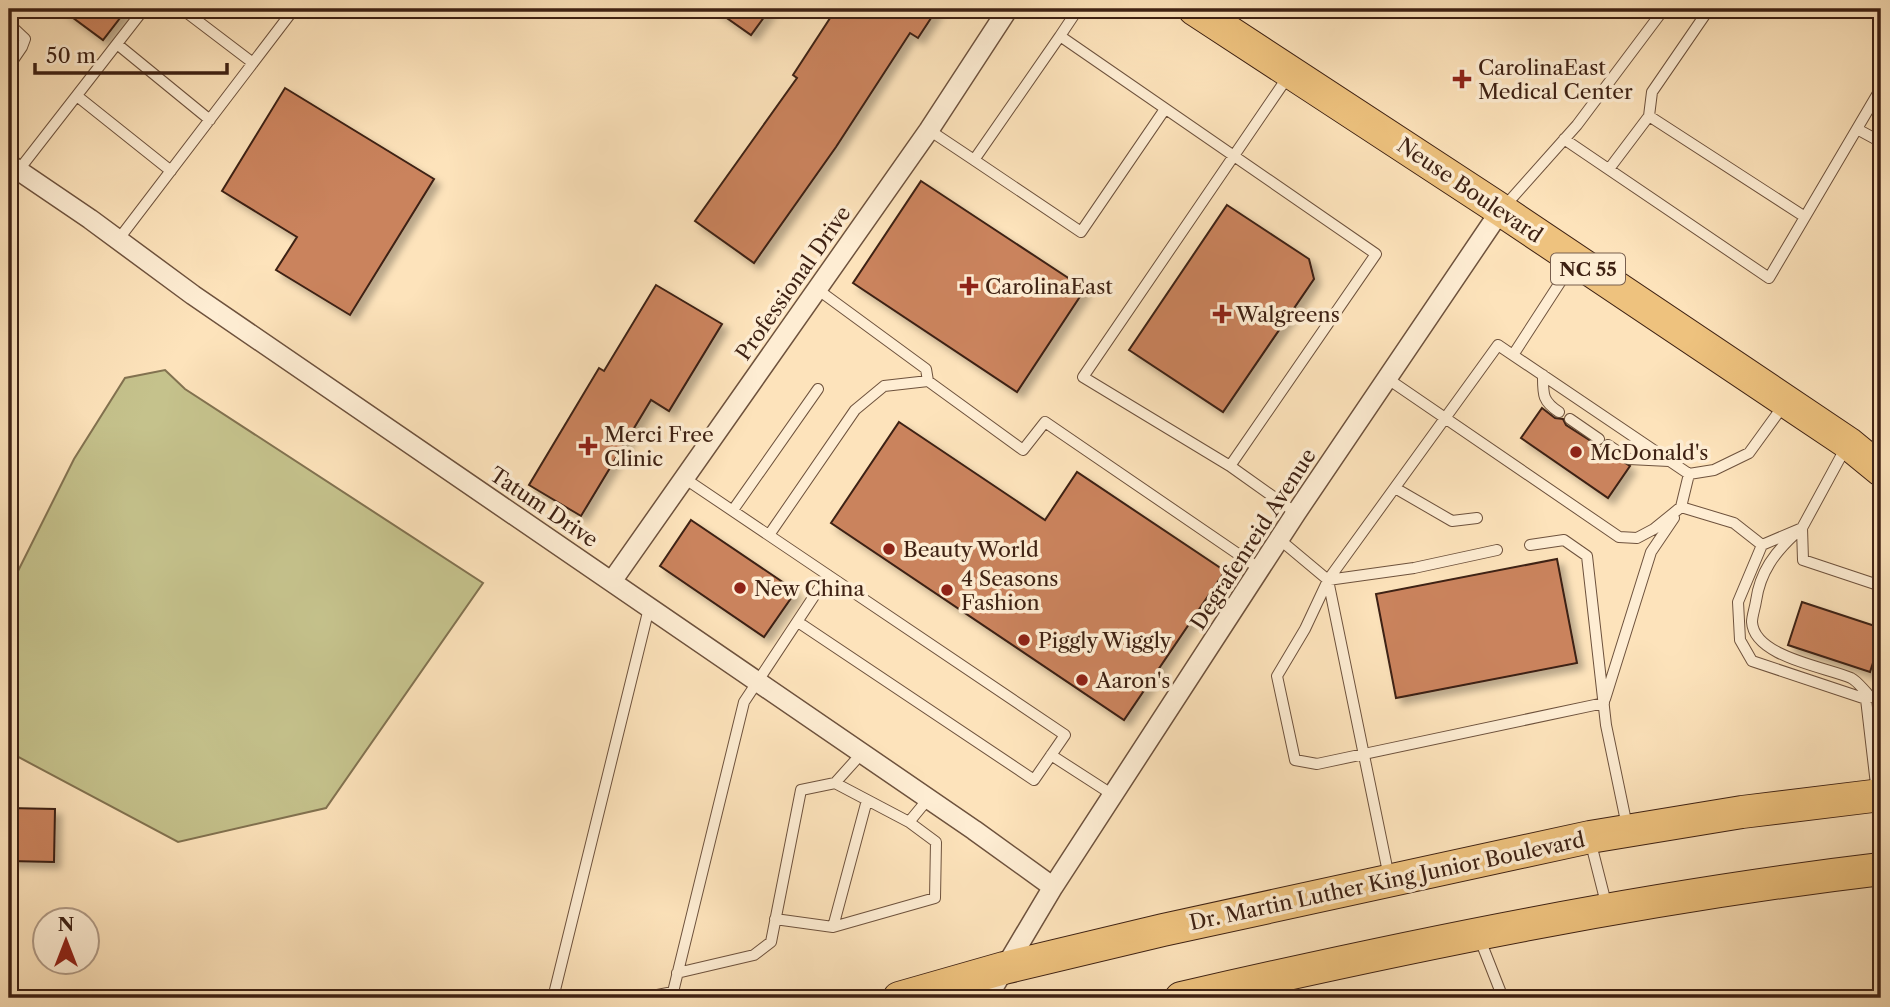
<svg xmlns="http://www.w3.org/2000/svg" width="1890" height="1007" viewBox="0 0 1890 1007" font-family="'Libre Caslon Text',serif">
  <style>
    .green { fill: #c5c28c; stroke: #827250; stroke-width: 2 }
    .building { fill: #ca835d; stroke: #3e2113; stroke-width: 2; filter: url(#shadow) }
    .lines { fill: none; stroke-linecap: round; stroke-linejoin: round }
    .service-casing { stroke: #6e523d; stroke-width: 12 }
    .minor-casing { stroke: #6e523d; stroke-width: 22 }
    .primary-casing { stroke: #3e2113; stroke-width: 34 }
    .service { stroke: #feedd3; stroke-width: 10 }
    .minor { stroke: #feedd3; stroke-width: 19 }
    .primary { stroke: #eec27e; stroke-width: 32 }
    .poi-dot { fill: #8f2418; stroke: #feedd3; stroke-width: 2.5 }
    .labels { text-anchor: middle; dominant-baseline: central; stroke-width: 7; stroke-linejoin: round; paint-order: stroke }
    .shield { fill: #feedd3; stroke: #785e4d; stroke-width: 2 }
    .shield-label { font-size: 19px; font-weight: bold; fill: #3e2113 }
    .poi-label { font-size: 21px; fill: #3e2113; stroke: #feedd3; text-anchor: start }
    .street-label { font-size: 21px; fill: #3e2113; stroke: #feedd3 }
  </style>
  <defs>
    <filter id="shadow"><feDropShadow dx="6" dy="6" stdDeviation="3.5" flood-color="#0004"/></filter>
  </defs>
  <rect width="100%" height="100%" fill="#fde3bb"/>
  <filter id="stains"><feTurbulence type="fractalNoise" baseFrequency=".00286" numOctaves="4"/><feColorMatrix values="0 0 0 0 .2 0 0 0 0 .09 0 0 0 0 .02 0 0 0 .5 -.17"/></filter>
  <radialGradient id="worn" r=".72"><stop offset=".6" stop-color="#630" stop-opacity="0"/><stop offset="1" stop-color="#630" stop-opacity=".3"/></radialGradient>
  <path class="green" d="M165,370L185,389L483,583L326,808L178,842L9,752V589L74,459L125,378Z"/>
  <path class="building" d="M61,9H127L103,40Z
    M714,9H770L751,35Z
    M836,9H937L918,38L910,33L836,147L754,263L695,221L797,78L793,75Z
    M285,88L434,179L350,315L276,270L297,237L222,191Z
    M921,181L1085,289L1017,392L853,283Z
    M1227,205L1309,259L1314,279L1223,412L1129,350Z
    M656,285L722,324L669,411L651,400L581,516L529,485L599,368L604,371Z
    M1542,408L1555,418L1563,419L1566,425L1630,466L1608,498L1521,438Z
    M899,422L1045,520L1077,472L1225,571L1124,720L831,523Z
    M691,520L796,591L764,637L660,566Z
    M1557,559L1577,663L1396,698L1376,594Z
    M1802,602L1881,628V638L1870,672L1788,645Z
    M9,808L55,809L54,862L9,861Z"/>
  <g class="lines">
    <defs>
      <path id="service" d="M182,9L253,63
        M9,24L25,39L22,47L9,66
        M1060,36L1078,9
        M117,44L210,120
        M77,96L171,171
        M1649,116L1805,217
        M1857,129L1881,142
        M929,130L974,160L1060,36L1376,254L1230,466L1296,513
        M1564,139L1769,278L1881,88
        M974,160L1081,232L1165,109
        M1609,169L1649,116L1652,92L1709,9
        M18,171L144,9
        M1504,207L1577,125L1664,9
        M118,240L294,9
        M817,289L926,369L928,381
        M1513,355L1572,264
        M1543,375C1543,394 1542,401 1559,412
        M1388,379L1619,537L1637,538L1654,529L1681,507
        M1570,419L1599,439
        M1608,445L1629,459L1669,461
        M1846,447L1802,528L1762,545L1738,602L1740,640L1752,661L1866,699L1877,793
        M1230,466L1083,377L1289,75
        M1689,474L1681,507L1734,523L1762,545
        M684,478L1065,735L1034,780L798,622
        M1395,488L1452,521L1477,518
        M733,510L818,389
        M1802,528L1803,560L1881,586
        M1796,533C1775,552 1760,572 1756,601C1755,608 1752,616 1752,622C1754,657 1826,667 1851,678C1857,681 1862,688 1867,693L1866,699L1881,693
        M769,535L855,410L884,386L928,381L1023,450L1045,422L1260,569
        M1279,539L1328,580L1389,877
        M1530,545L1564,540L1587,556L1606,725L1627,826
        M1328,580L1414,568L1497,550
        M1605,699L1651,552L1674,518
        M1604,703L1317,764L1295,760L1277,676L1305,629L1328,580L1498,345L1689,474L1714,470L1749,453L1783,406
        M1051,755L1113,795
        M835,783L909,822
        M1590,840L1607,907
        M775,919L833,927L935,898L936,842L909,822L928,799
        M833,927L867,800
        M1479,937L1503,998
        M677,973L754,955L771,942L801,790L835,783L862,753
        M553,998L649,608
        M642,998L673,992L744,702L828,575"/>
      <path id="minor" d="M9,164L90,219L193,295L974,830L1053,887
        M612,581L929,130L1008,9
        M987,998L1053,887L1296,513L1501,210"/>
      <path id="primary" d="M1194,9L1501,210L1848,443L1881,470
        M899,998L1004,968L1163,930L1590,837L1742,812L1881,795
        M1181,998C1412,945 1645,897 1881,869"/>
    </defs>
    <use href="#service" class="service-casing"/>
    <use href="#minor" class="minor-casing"/>
    <use href="#primary" class="primary-casing"/>
    <use href="#service" class="service"/>
    <use href="#minor" class="minor"/>
    <use href="#primary" class="primary"/>
  </g>
  <g class="poi-dot">
    <path d="M1458.5 68.5h7v7h7v7h-7v7h-7v-7h-7v-7h7z"/>
    <path d="M965.5 275.5h7v7h7v7h-7v7h-7v-7h-7v-7h7z"/>
    <path d="M1218.5 303.5h7v7h7v7h-7v7h-7v-7h-7v-7h7z"/>
    <path d="M584.5 435.5h7v7h7v7h-7v7h-7v-7h-7v-7h7z"/>
    <circle cx="1576" cy="452" r="7"/>
    <circle cx="889" cy="549" r="7"/>
    <circle cx="740" cy="588" r="7"/>
    <circle cx="947" cy="590" r="7"/>
    <circle cx="1024" cy="640" r="7"/>
    <circle cx="1082" cy="680" r="7"/>
  </g>
  <g class="labels">
    <rect class="shield" x="1551" y="253.5" width="74" height="31" rx="5"/>
    <g class="shield-label">
      <text x="1588" y="269">NC 55</text>
    </g>
    <g class="poi-label">
      <text x="1478" y="67">CarolinaEast<tspan x="1478" dy="24">Medical Center</tspan></text>
      <text x="985" y="286">CarolinaEast</text>
      <text x="1236" y="314">Walgreens</text>
      <text x="604" y="434">Merci Free<tspan x="604" dy="24">Clinic</tspan></text>
      <text x="1590" y="452">McDonald's</text>
      <text x="903" y="549">Beauty World</text>
      <text x="961" y="578">4 Seasons<tspan x="961" dy="24">Fashion</tspan></text>
      <text x="754" y="588">New China</text>
      <text x="1038" y="640">Piggly Wiggly</text>
      <text x="1096" y="680">Aaron's</text>
    </g>
    <g class="street-label">
      <text transform="translate(1470 190) rotate(34)">Neuse Boulevard</text>
      <text transform="translate(793 283) rotate(-55)">Professional Drive</text>
      <text transform="translate(544 507) rotate(34)">Tatum Drive</text>
      <text transform="translate(1253 539) rotate(-57)">Degrafenreid Avenue</text>
      <text transform="translate(1387 881) rotate(-12)">Dr. Martin Luther King Junior Boulevard</text>
    </g>
  </g>
  <rect width="1890" height="1007" fill="none" stroke="#fde3bb" stroke-width="35"/>
  <rect x="10" y="10" width="1869" height="986" fill="none" stroke="#3e2113" stroke-width="3.5"/>
  <rect x="18" y="18" width="1855" height="972" fill="none" stroke="#3e2113" stroke-width="2"/>
  <g transform="translate(66 941)"><circle r="33" fill="#feedd3" stroke="#b19b86" stroke-width="2"/>
  <path d="M0-5L12 26L0 18L-12 26Z" fill="#8f2418"/>
  <text y="-10" font-size="19" font-weight="bold" text-anchor="middle" fill="#3e2113">N</text>
  </g>
  <path d="M35 63v10h192v-10" fill="none" stroke="#3e2113" stroke-width="3.5"/>
  <text x="46" y="63" font-size="21" fill="#3e2113" stroke="#feedd3" stroke-width="5" paint-order="stroke">50 m</text>
  <rect width="100%" height="100%" filter="url(#stains)"/>
  <rect width="100%" height="100%" fill="url(#worn)"/>
</svg>
